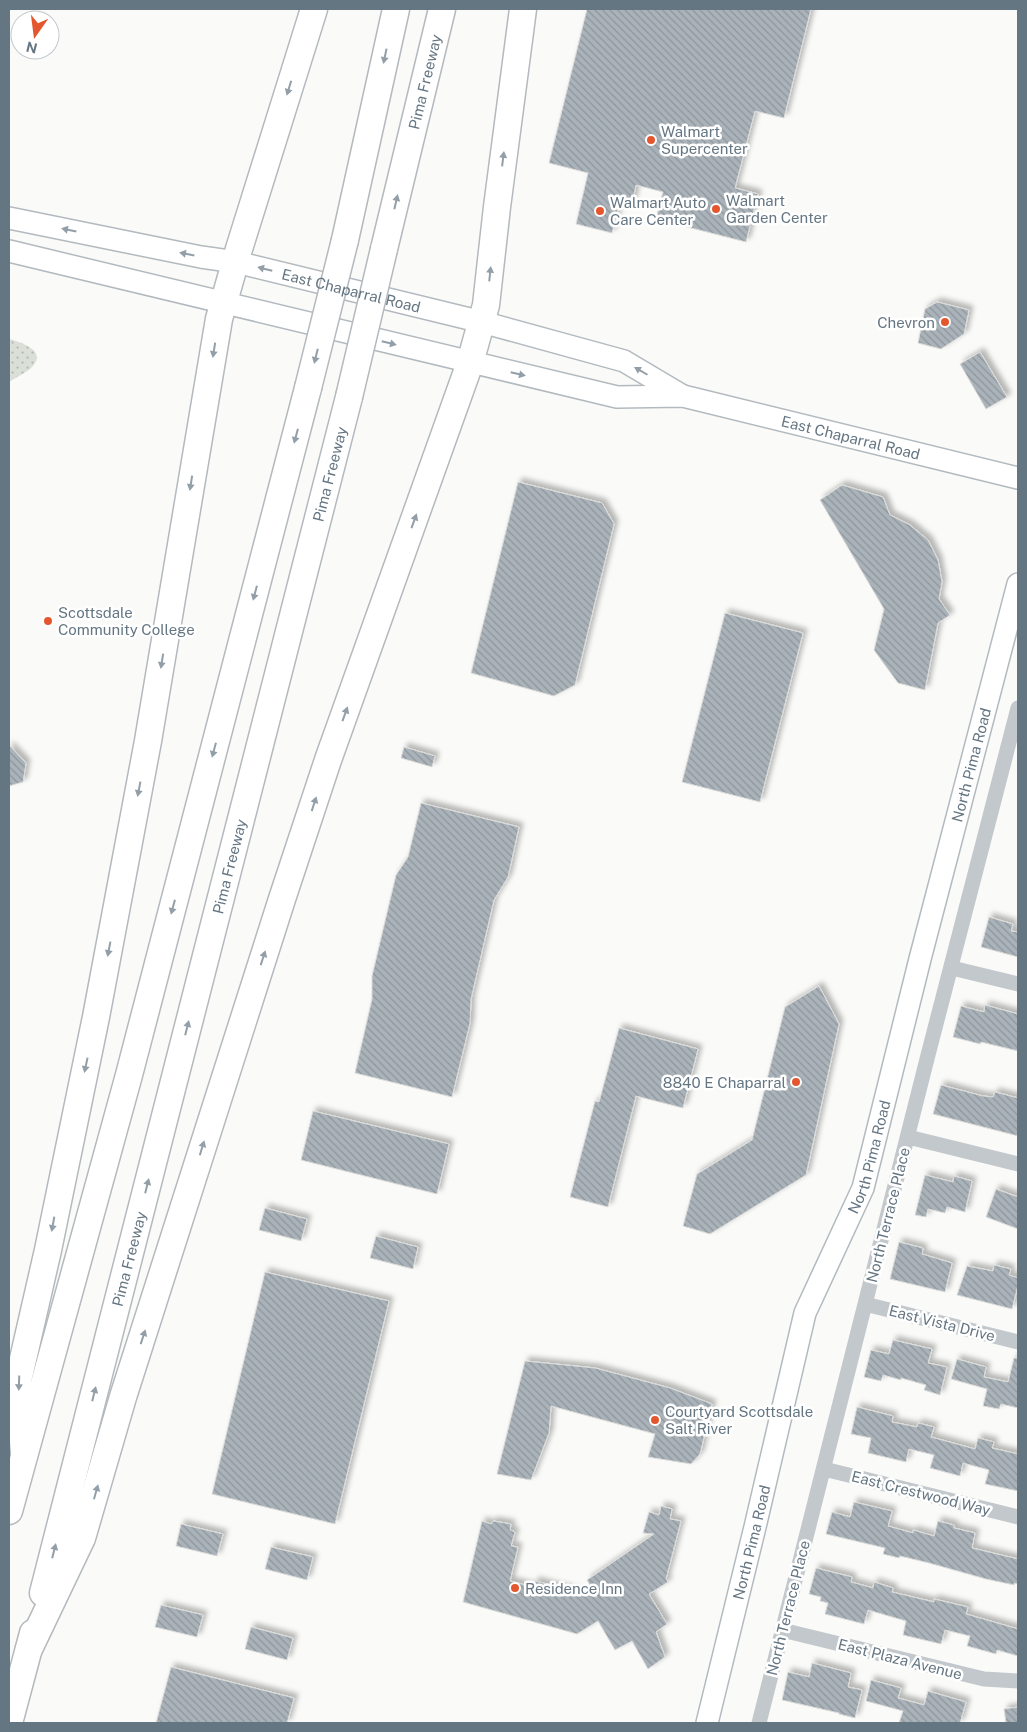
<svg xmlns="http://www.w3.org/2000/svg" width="1027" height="1732" viewBox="0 0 1027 1732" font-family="'Public Sans',sans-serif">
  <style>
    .park { fill: url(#park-dots) }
    .building { fill: url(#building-back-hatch); stroke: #dcdcda; filter: url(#shadow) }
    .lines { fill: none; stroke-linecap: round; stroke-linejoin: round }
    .secondary-casing { stroke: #b3babf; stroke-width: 24 }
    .highway-casing { stroke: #b4b9bd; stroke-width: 29 }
    .street { stroke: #c3c8cc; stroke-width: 15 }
    .secondary { stroke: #fff; stroke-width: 21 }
    .highway { stroke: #fff; stroke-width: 26 }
    .highway-bridge-casing { stroke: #b4b9bd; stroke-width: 29; stroke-linecap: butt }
    .highway-bridge { stroke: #fff; stroke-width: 26 }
    .oneway { fill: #939fa8 }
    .poi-dot { fill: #e4572e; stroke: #fff; stroke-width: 2 }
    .labels { text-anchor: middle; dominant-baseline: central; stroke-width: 5; stroke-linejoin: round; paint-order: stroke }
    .street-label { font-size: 15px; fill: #657683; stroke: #fff }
    .poi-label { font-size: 15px; fill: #657683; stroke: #fff; text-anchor: start }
  </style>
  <defs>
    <pattern id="park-dots" width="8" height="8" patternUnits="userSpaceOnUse" patternTransform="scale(1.25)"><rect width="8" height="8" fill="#dadfd7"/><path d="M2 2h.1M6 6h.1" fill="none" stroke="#b4b9b4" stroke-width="1.8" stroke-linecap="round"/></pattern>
    <pattern id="building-back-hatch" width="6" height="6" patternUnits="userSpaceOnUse" patternTransform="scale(1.25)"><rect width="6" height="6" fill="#aab3b9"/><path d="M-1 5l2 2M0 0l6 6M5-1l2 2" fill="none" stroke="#8e969c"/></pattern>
    <filter id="shadow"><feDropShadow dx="4" dy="-4" stdDeviation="2.5" flood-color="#0004"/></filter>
  </defs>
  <rect width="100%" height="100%" fill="#fafaf8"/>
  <path class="park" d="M9,339C20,342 47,350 33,366C27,373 16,377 9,382Z"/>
  <path class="building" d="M587,9H811L784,118L755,111L735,188L758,194L746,242L656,219L663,192L636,185L632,204L620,201L612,233L576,224L588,173L549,163Z
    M937,302L969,310L964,334L941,349L918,343L925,309Z
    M980,352L1007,397L986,409L960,364Z
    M518,482L602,503L614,524L575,685L554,696L471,673Z
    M842,485L883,497L890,515L910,525L928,540L938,560L942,582L939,599L950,615L938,623L925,690L898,683L874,650L884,609L820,500Z
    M725,613L803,633L760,802L682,782Z
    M9,745L26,763L23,782L9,786Z
    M404,747L435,756L432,767L401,758Z
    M421,803L519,827L508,877L494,900L471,999L470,1023L452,1097L355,1073L372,999V976L396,875L408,857Z
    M989,917L1013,924L1011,931L1018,932V957L981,947Z
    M819,986L839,1024L806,1175L710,1234L683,1226L697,1174L752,1140L785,1007Z
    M985,1005L1018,1014V1051L981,1042L980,1044L953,1037L961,1006L984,1012Z
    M619,1028L698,1049L683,1108L636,1096L608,1207L570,1197L595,1101L599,1102Z
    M941,1085L983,1096L993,1097L995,1092L1018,1098V1136L933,1114Z
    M313,1111L449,1144L437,1194L301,1160Z
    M925,1175L953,1182L954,1176L972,1181L965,1212L947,1207L945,1213L928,1209L926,1217L915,1215Z
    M996,1189L1018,1197V1229L986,1217Z
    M265,1208L307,1219L301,1241L259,1230Z
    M376,1236L418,1247L413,1269L370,1258Z
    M899,1242L923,1248L922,1254L952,1263L945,1292L890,1279Z
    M994,1265L1011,1269L1009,1275L1018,1278V1285L1012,1309L957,1295L967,1266L993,1271Z
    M265,1272L389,1301L335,1524L212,1494Z
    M893,1340L932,1349L928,1363L947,1367L940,1395L924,1390L926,1385L901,1378V1380L883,1375L881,1381L864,1377L871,1350L889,1354Z
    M1014,1358H1018V1408L1001,1404L999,1409L983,1406L987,1389L951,1379L957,1359L986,1367L984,1377L1008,1382Z
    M525,1361L595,1368L670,1388L712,1404L700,1454L691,1464L648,1457L655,1434L551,1406L549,1433L531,1480L497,1474Z
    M857,1407L893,1416L892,1422L917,1427L918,1423L934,1427L931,1437L975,1449L978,1438L994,1442L992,1448L1018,1454V1491L985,1484L989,1470L963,1463L960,1476L930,1468L934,1455L909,1449L906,1462L868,1453L871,1438L851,1434Z
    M854,1502L892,1511L888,1526L913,1533V1530L934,1536L938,1521L954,1525V1528L975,1533L972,1548L1018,1559V1584L1014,1583V1585L986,1579L929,1563L900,1556L899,1558L883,1554L885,1548L826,1534L832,1512L850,1517Z
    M661,1506L672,1509L670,1519L681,1521L666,1579L668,1582L649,1594L667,1624L656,1632L665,1657L648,1669L632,1641L615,1650L598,1621L577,1634L463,1602L482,1521L491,1524L493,1521L511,1524L510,1530L515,1532L511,1546L518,1547L510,1581L533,1587L535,1581L597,1597L587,1580L654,1534L643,1533L649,1512L659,1515Z
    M181,1524L223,1534L217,1556L176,1546Z
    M271,1547L313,1557L307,1580L265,1569Z
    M816,1568L852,1577L851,1582L873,1588L874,1582L893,1588L892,1592L934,1602V1599L968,1607L966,1614L1018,1629V1656L997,1650L996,1654L967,1646L970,1636L945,1630L941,1644L903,1635L906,1621L868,1610L864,1624L825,1614L828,1603L820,1601L821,1597L809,1594Z
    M161,1605L203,1615L197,1637L155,1627Z
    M251,1627L293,1638L287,1660L245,1649Z
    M812,1663L851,1673L848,1687L862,1690L855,1718L839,1714V1713L782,1700L788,1672L809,1677Z
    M171,1667L294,1698L287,1723H156Z
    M871,1680L901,1688L898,1698L924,1705L928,1691L966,1702L960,1723H899L903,1711L866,1701Z
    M1018,1707V1723H1006L1004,1709Z"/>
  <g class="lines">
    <defs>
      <g id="secondary">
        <path id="s1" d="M9,218L201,257L236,262L482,322L624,361L683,396"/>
        <path id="s2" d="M9,251L617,397L683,396L1018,478"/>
        <path id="s3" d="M707,1723L755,1527L805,1313L863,1188L920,959L1018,584"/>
      </g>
      <g id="highway">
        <path d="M345,240L396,9"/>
        <path id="s4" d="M384,249L442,9"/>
        <path d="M24,1453L18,1381L48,1250L96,1017L148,741L219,319L239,249L314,9"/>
        <path d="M9,1511L129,1075L308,388"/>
        <path id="s5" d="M43,1593L349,397"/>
        <path d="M29,1649L82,1538L123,1397L282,899L328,760L470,363L486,305L497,207L523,9"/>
        <path d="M9,1723L33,1633"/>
      </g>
    </defs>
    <use href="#secondary" class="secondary-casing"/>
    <use href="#highway" class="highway-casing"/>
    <path class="street" d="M952,968L1018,984
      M908,1137L1018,1164
      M865,1304L1018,1342
      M824,1469L1018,1517
      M782,1630L984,1679L1018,1681
      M759,1723L928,1055L1018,708"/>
    <use href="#secondary" class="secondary"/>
    <use href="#highway" class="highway"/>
    <defs>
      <path id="highway-bridge" d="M308,388L345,240
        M349,397L384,249"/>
    </defs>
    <use href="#highway-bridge" class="highway-bridge-casing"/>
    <use href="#highway-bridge" class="highway-bridge"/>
  </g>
  <defs><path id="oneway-solid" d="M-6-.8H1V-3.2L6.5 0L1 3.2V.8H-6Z" transform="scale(1.25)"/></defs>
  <g class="oneway">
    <use href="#oneway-solid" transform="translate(385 56) rotate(102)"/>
    <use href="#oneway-solid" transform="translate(289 88) rotate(107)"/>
    <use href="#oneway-solid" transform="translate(503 159) rotate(-83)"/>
    <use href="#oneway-solid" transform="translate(396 202) rotate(-77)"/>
    <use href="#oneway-solid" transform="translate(69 230) rotate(-168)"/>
    <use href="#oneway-solid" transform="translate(187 254) rotate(-169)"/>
    <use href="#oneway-solid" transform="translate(265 269) rotate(-166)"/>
    <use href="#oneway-solid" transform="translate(490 274) rotate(-84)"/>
    <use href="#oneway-solid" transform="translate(389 343) rotate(14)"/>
    <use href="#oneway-solid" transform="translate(214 350) rotate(99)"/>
    <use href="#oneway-solid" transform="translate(316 356) rotate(104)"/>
    <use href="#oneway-solid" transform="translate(641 371) rotate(-150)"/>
    <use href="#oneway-solid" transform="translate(518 374) rotate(13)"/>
    <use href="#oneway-solid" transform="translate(296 436) rotate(105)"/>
    <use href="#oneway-solid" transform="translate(191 483) rotate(99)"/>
    <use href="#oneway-solid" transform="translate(414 521) rotate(-70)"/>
    <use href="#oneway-solid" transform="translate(255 593) rotate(105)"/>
    <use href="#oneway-solid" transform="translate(162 661) rotate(99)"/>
    <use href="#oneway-solid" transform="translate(345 714) rotate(-70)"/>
    <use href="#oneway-solid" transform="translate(214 750) rotate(105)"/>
    <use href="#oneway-solid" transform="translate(139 789) rotate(101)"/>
    <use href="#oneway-solid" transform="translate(314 804) rotate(-72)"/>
    <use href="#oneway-solid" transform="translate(173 907) rotate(105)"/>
    <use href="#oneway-solid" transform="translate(109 949) rotate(101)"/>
    <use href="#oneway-solid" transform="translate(263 958) rotate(-72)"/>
    <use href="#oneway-solid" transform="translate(187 1028) rotate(-76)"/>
    <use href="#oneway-solid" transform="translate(86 1065) rotate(102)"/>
    <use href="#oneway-solid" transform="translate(202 1148) rotate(-73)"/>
    <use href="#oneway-solid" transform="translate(147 1186) rotate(-76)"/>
    <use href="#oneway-solid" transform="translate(53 1224) rotate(100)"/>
    <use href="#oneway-solid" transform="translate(143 1337) rotate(-72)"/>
    <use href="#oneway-solid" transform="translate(19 1383) rotate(92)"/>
    <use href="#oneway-solid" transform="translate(94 1394) rotate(-76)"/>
    <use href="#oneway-solid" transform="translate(96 1492) rotate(-74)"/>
    <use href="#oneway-solid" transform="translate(54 1551) rotate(-76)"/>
  </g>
  <g class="poi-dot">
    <circle cx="651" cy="140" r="5"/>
    <circle cx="716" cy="209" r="5"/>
    <circle cx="600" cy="211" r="5"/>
    <circle cx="945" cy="322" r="5"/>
    <circle cx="48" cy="621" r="5"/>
    <circle cx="796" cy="1082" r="5"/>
    <circle cx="655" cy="1420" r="5"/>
    <circle cx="515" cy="1588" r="5"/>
  </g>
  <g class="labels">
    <g class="street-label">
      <text stroke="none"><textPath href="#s4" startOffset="172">Pima Freeway</textPath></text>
      <text stroke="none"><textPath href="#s1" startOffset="350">East Chaparral Road</textPath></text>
      <text stroke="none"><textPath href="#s2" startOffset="864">East Chaparral Road</textPath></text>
      <text stroke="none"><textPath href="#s5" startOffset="1155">Pima Freeway</textPath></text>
      <text stroke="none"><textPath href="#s3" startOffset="996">North Pima Road</textPath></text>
      <text stroke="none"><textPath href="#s5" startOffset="750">Pima Freeway</textPath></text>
      <text stroke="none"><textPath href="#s3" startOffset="591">North Pima Road</textPath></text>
      <text transform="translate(888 1215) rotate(-76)">North Terrace Place</text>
      <text stroke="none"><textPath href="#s5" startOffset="345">Pima Freeway</textPath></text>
      <text transform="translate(942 1323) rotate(14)">East Vista Drive</text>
      <text transform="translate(921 1493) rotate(14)">East Crestwood Way</text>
      <text stroke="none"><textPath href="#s3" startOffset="186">North Pima Road</textPath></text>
      <text transform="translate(788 1608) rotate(-76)">North Terrace Place</text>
      <text transform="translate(900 1659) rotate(14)">East Plaza Avenue</text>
    </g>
    <g class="poi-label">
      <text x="661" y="131">Walmart<tspan x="661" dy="17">Supercenter</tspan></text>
      <text x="726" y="200">Walmart<tspan x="726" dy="17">Garden Center</tspan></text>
      <text x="610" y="202">Walmart Auto<tspan x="610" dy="17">Care Center</tspan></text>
      <text x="935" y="322" text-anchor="end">Chevron</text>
      <text x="58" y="612">Scottsdale<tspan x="58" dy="17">Community College</tspan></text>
      <text x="786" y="1082" text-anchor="end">8840 E Chaparral</text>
      <text x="665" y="1411">Courtyard Scottsdale<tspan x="665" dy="17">Salt River</tspan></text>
      <text x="525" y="1588">Residence Inn</text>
    </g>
  </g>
  <rect width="1027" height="1732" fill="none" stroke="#657683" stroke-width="20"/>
  <g transform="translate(35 35) rotate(194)"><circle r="24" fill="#ffffff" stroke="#c1c8cd"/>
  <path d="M0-4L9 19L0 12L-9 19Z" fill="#e4572e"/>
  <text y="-8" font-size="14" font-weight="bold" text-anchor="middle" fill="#657683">N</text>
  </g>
</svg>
